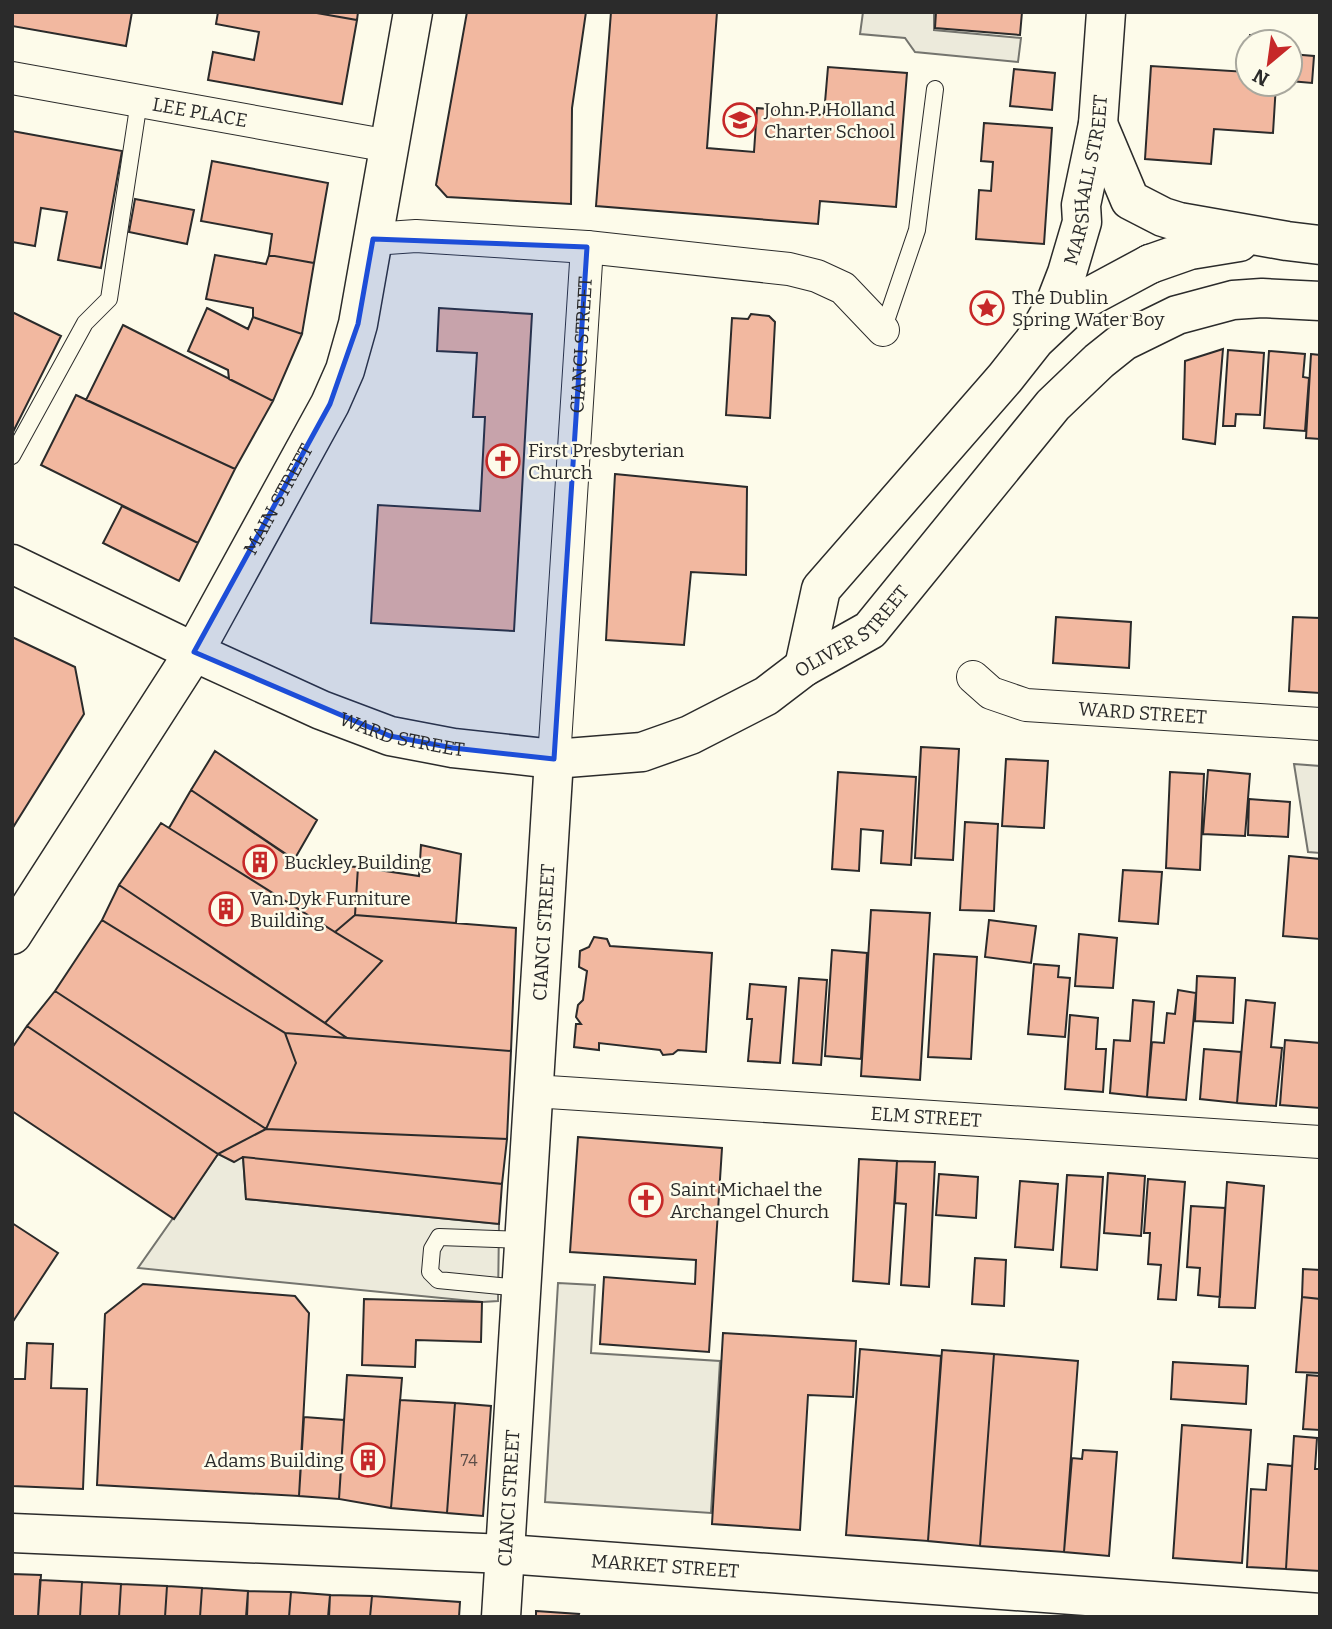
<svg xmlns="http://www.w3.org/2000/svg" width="1332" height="1629" viewBox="0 0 1332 1629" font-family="Bitter,serif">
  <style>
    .parking { fill: #eceadb; stroke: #74746e; stroke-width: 2 }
    .building { fill: #f2b8a0; stroke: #2b2b2b; stroke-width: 2 }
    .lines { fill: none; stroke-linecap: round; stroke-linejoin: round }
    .service-casing { stroke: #2b2b2b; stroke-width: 18 }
    .minor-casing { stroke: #2b2b2b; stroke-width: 34 }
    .tertiary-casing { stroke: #2b2b2b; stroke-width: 41 }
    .secondary-casing { stroke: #2b2b2b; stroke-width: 41 }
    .primary-casing { stroke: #2b2b2b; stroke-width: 41 }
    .motorway-casing { stroke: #2b2b2b; stroke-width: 41 }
    .service { stroke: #fdfbea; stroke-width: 16 }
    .minor { stroke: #fdfbea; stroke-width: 32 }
    .tertiary { stroke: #fdfbea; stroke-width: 38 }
    .secondary { stroke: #fdfbea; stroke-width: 38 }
    .primary { stroke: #fdfbea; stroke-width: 38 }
    .motorway { stroke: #fdfbea; stroke-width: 38 }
    .marked { fill: #1d4ed8; fill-opacity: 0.2; stroke: #1d4ed8; stroke-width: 5; stroke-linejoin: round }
    .labels { text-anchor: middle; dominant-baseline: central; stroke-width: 5; stroke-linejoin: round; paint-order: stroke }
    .number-label { font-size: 16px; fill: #5d4e48 }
    .poi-label { font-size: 19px; fill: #2b2b2b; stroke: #fdfbea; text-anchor: start }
    .street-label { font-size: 19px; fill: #2b2b2b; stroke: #fdfbea }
  </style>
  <rect width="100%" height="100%" fill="#fdfbea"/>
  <path class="parking" d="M863,12H934V30L1021,38L1018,62L915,52L905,38L860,34Z
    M1294,764L1320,766V853L1308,852Z
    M218,1154L243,1157L246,1199L499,1224L498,1301L482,1302L138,1268Z
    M558,1283L595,1285L591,1353L720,1361L711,1513L545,1502Z"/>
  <path class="building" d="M12,12H132L126,46L12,26Z
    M218,12H311L357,20L342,104L208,80L213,52L254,60L259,32L216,24Z
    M311,12H358L357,20Z
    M467,12H586L572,108L571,204L447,197L436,185Z
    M611,12H717L707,148L754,152L757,108L824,114L828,67L907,73L896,207L820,201L818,224L596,206Z
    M936,12H1022L1020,35L935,28Z
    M1250,35L1279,37L1278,42H1249Z
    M1290,54L1314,56L1312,83L1290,81Z
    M1248,64V84H1276L1273,133L1214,129L1211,164L1145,159L1151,66L1247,72Z
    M1014,69L1055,73L1052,110L1010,106Z
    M984,123L1052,128L1044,244L976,239L979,190L991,191L993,162L981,161Z
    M12,131L122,151L101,268L58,260L67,212L41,208L35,246L12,242Z
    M212,161L328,183L314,263L269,255L272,234L201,221Z
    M135,199L194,210L187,244L129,232Z
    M215,255L266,264L269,255L314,263L302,334L253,317V308L206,299Z
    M207,308L248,329L253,317L302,334L273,401L229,379L228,370L188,351Z
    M439,308L532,314L514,631L371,623L378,505L480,511L485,417H473L477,353L437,351Z
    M12,312L61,336L12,434Z
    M751,314L769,316L775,322L770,418L726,415L732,318L748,319Z
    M123,325L273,401L235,469L86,400Z
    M1223,349L1215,444L1183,439L1185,361Z
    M1228,350L1264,353L1260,415L1236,414L1235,426H1223Z
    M1269,351L1305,354L1303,377L1309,378L1305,431L1264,428Z
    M1311,354L1320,355V439L1306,438Z
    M76,395L235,469L198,543L41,465Z
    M615,474L747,487L746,575L691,572L684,645L606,640Z
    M122,506L198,543L179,581L103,543Z
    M1056,617L1131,622L1129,668L1053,663Z
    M1293,617L1320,618V693L1289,691Z
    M12,637L75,667L84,714L12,829Z
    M921,747L959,749L953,860L915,858Z
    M215,751L317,820L294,860L191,790Z
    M1006,759L1048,761L1044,828L1002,826Z
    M1208,770L1250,774L1245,836L1203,834Z
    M838,772L916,777L911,865L881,863L883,831L861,829L859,871L832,869Z
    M1170,772L1204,774L1200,870L1166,868Z
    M191,790L301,864L358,867L355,915L335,932L169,828Z
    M1249,799L1290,802L1288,837L1248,835Z
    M965,822L998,824L994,911L960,910Z
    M161,823L335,932L382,961L325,1023L119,885Z
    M421,845L461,854L456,923L355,915L358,867L419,876Z
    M1289,856L1320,859V939L1283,936Z
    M1123,870L1162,872L1158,924L1119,921Z
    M119,885L347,1038L285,1033L102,920Z
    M871,910L930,913L920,1080L861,1076Z
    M355,915L516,928L511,1051L347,1038L325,1023L382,961L335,932Z
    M102,920L285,1033L296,1063L266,1129L55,991Z
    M989,920L1036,926L1031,963L985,957Z
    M1079,934L1117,938L1113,988L1075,986Z
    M594,937L607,939L610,946L712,953L706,1052L678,1050L673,1054L663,1055L660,1050L599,1043V1050L574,1047L576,1024H581L576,1017L578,1005L583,1000L587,971L579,967L580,951L589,947Z
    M832,950L867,953L861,1059L825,1056Z
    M934,954L977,957L971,1059L928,1057Z
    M1034,964L1059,966L1058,977L1070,978L1065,1037L1028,1034Z
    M1197,976L1235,978L1233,1023L1195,1021Z
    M799,978L827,980L821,1065L793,1063Z
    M750,984L786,987L780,1063L748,1061L752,1019H747Z
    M1178,990L1196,993L1186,1100L1147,1097L1152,1042L1164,1043L1167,1013L1175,1014Z
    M55,991L266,1129L218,1154L27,1026Z
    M1133,1000L1154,1002L1147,1097L1110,1093L1114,1040L1130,1041Z
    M1246,1000L1275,1003L1271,1047L1282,1048L1276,1106L1237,1103Z
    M1070,1015L1098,1018L1096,1049H1106L1103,1092L1065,1089Z
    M27,1026L218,1154L174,1219L12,1111V1048Z
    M285,1033L511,1051L507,1139L266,1129L296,1063Z
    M1285,1040L1320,1043V1108L1280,1105Z
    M1204,1049L1241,1052L1237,1103L1200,1099Z
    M266,1129L507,1139L502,1184L243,1157L234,1162L218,1154Z
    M578,1137L722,1148L709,1352L600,1344L604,1277L695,1284L696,1260L570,1252Z
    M243,1157L502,1184L499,1224L246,1199Z
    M859,1159L897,1161L889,1284L853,1281Z
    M897,1161L935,1162L929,1287L901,1285L906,1204L895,1203Z
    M1108,1173L1145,1176L1141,1236L1104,1233Z
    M939,1174L978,1177L976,1218L936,1215Z
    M1067,1175L1103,1177L1097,1270L1061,1267Z
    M1148,1179L1185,1182L1176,1300L1158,1299L1161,1265L1148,1264L1150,1233H1144Z
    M1020,1181L1058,1184L1053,1250L1015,1247Z
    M1227,1182L1264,1186L1255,1308L1219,1307Z
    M1191,1206L1225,1208L1220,1297L1198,1295L1200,1268L1187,1267Z
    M12,1223L58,1253L12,1323Z
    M975,1258L1006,1260L1004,1306L972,1304Z
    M1303,1269L1320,1270V1299L1302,1297Z
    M143,1284L295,1296L309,1313L299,1496L97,1485L105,1314Z
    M1302,1297L1320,1299V1373L1296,1372Z
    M364,1299L482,1302L481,1342L416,1340L415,1367L362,1365Z
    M723,1333L856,1341L853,1397L808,1395L800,1530L712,1524Z
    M27,1343L53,1344L51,1388L87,1389L83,1489L12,1486V1379H25Z
    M860,1349L941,1356L928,1541L846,1535Z
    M942,1350L994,1354L980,1546L928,1541Z
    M994,1354L1078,1361L1064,1552L980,1546Z
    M1173,1362L1248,1366L1246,1404L1171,1399Z
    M347,1375L402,1378L391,1508L339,1499Z
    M1307,1375L1320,1376V1430L1303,1429Z
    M400,1400L455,1403L447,1513L391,1508Z
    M455,1403L491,1406L483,1516L447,1513Z
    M304,1417L344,1420L339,1499L299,1496Z
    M1182,1425L1251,1430L1242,1563L1173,1558Z
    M1294,1436L1317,1438L1315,1469H1320V1571L1286,1569Z
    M1083,1450L1117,1452L1109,1556L1064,1552L1072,1458L1082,1459Z
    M1268,1464L1292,1466L1286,1569L1247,1567L1251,1489L1266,1490Z
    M12,1574L41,1575L38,1617H12Z
    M40,1580L82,1582L80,1617H38Z
    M82,1582L121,1584L119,1617H80Z
    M121,1584L167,1586L165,1617H119Z
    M167,1586L202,1588L200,1617H165Z
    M202,1588L248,1591L246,1617H200Z
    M248,1591L291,1592L289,1617H247Z
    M291,1592L330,1595L328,1617H289Z
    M330,1595L372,1596L370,1617H329Z
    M372,1596L460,1602L459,1617H370Z
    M536,1611L579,1614L578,1617H536Z"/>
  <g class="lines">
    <defs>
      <path id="service" d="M883,330L917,230L935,89
        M12,456L85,323L109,299L139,101
        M521,1288L438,1280L430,1272L432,1249L439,1237L524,1240"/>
      <g id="minor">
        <path id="s1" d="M12,78L389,146"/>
        <path d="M373,239L416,236L587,247L789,269L817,276L843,288L883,330"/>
        <path id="s2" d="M973,677L991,693L1026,705L1320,724"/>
        <path id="s3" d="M554,759L587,247"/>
        <path id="s4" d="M533,1091L1320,1142"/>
      </g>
      <g id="tertiary">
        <path id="s5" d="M1036,338L1055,304L1067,273L1082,222L1081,205L1098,124L1106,12"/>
      </g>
      <g id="secondary">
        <path id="s6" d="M12,1533L506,1554L1320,1613"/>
      </g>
      <g id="primary">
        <path id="s7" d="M12,564L194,652L321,710L390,736L453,748L554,759L642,752L690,735L766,696L804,667L870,630L1053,405L1099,361L1124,341L1177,315L1233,300L1262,298L1320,301"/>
        <path d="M804,667L821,589L1005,378L1035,340L1070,307L1150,264"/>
        <path id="s8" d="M12,935L194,652L330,404L345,370L358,324L413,12"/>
        <path id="s9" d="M501,1617L554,759"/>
      </g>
      <path id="motorway" d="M1098,124L1130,200L1163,217L1179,222L1287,241L1320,245
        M1150,264L1190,250L1239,242"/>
    </defs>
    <use href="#service" class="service-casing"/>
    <use href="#minor" class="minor-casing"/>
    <use href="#tertiary" class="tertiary-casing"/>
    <use href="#secondary" class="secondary-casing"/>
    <use href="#primary" class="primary-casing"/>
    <use href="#motorway" class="motorway-casing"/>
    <use href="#service" class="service"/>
    <use href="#minor" class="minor"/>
    <use href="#tertiary" class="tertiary"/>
    <use href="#secondary" class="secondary"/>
    <use href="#primary" class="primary"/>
    <use href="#motorway" class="motorway"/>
  </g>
  <path class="marked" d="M373,239L587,247L554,759L453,748L390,736L194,652L330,404L358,324Z"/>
  <defs>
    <symbol id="school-ring" viewBox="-11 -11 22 22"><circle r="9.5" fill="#fdfbea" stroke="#c62828" stroke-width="1.5"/><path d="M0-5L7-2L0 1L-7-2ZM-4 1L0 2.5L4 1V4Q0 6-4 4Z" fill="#c62828"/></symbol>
    <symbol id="sight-ring" viewBox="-11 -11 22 22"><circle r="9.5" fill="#fdfbea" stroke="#c62828" stroke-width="1.5"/><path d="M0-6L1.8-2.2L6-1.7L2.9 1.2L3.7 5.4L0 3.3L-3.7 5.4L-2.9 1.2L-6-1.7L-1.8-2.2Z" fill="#c62828"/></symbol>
    <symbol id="church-ring" viewBox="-11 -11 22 22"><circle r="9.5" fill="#fdfbea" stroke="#c62828" stroke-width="1.5"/><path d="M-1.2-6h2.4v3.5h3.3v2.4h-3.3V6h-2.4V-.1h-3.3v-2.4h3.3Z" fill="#c62828"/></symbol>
    <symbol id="building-ring" viewBox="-11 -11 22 22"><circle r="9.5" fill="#fdfbea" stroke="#c62828" stroke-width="1.5"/><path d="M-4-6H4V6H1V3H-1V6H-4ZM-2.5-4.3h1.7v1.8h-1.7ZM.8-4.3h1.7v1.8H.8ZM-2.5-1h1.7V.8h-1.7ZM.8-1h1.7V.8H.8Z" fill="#c62828"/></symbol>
  </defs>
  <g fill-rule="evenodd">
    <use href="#school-ring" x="721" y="101" width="38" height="38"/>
    <use href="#sight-ring" x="968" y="289" width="38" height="38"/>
    <use href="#church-ring" x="484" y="442" width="38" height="38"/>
    <use href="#building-ring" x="241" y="843" width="38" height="38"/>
    <use href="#building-ring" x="207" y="890" width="38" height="38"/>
    <use href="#church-ring" x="627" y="1181" width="38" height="38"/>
    <use href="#building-ring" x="349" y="1441" width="38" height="38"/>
  </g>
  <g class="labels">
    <g class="number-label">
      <text x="469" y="1460">74</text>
    </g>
    <g class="poi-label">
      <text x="764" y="109">John P. Holland<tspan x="764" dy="22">Charter School</tspan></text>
      <text x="1012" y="297">The Dublin<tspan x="1012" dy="22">Spring Water Boy</tspan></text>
      <text x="528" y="450">First Presbyterian<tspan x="528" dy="22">Church</tspan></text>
      <text x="284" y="862">Buckley Building</text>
      <text x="250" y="898">Van Dyk Furniture<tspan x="250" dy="22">Building</tspan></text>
      <text x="670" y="1189">Saint Michael the<tspan x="670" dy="22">Archangel Church</tspan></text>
      <text x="344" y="1460" text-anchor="end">Adams Building</text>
    </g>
    <g class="street-label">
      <text stroke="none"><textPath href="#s1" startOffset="191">LEE PLACE</textPath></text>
      <text stroke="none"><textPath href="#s5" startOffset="168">MARSHALL STREET</textPath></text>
      <text stroke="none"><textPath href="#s3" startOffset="415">CIANCI STREET</textPath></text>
      <text stroke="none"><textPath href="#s8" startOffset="511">MAIN STREET</textPath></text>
      <text stroke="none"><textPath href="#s7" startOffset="914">OLIVER STREET</textPath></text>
      <text stroke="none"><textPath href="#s2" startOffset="178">WARD STREET</textPath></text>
      <text stroke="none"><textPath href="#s7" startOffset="427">WARD STREET</textPath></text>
      <text stroke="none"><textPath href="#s9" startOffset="686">CIANCI STREET</textPath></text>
      <text stroke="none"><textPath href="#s4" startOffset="394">ELM STREET</textPath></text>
      <text stroke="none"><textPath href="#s9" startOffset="119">CIANCI STREET</textPath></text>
      <text stroke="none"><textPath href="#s6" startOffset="654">MARKET STREET</textPath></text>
    </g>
  </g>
  <rect width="1332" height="1629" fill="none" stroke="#2b2b2b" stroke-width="28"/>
  <g transform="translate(1269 63) rotate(209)"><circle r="33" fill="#fdfbea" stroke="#a9a89e" stroke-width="2"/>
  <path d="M0-5L12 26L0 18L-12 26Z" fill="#c62828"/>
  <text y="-10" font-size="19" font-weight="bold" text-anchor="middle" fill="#2b2b2b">N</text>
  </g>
</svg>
